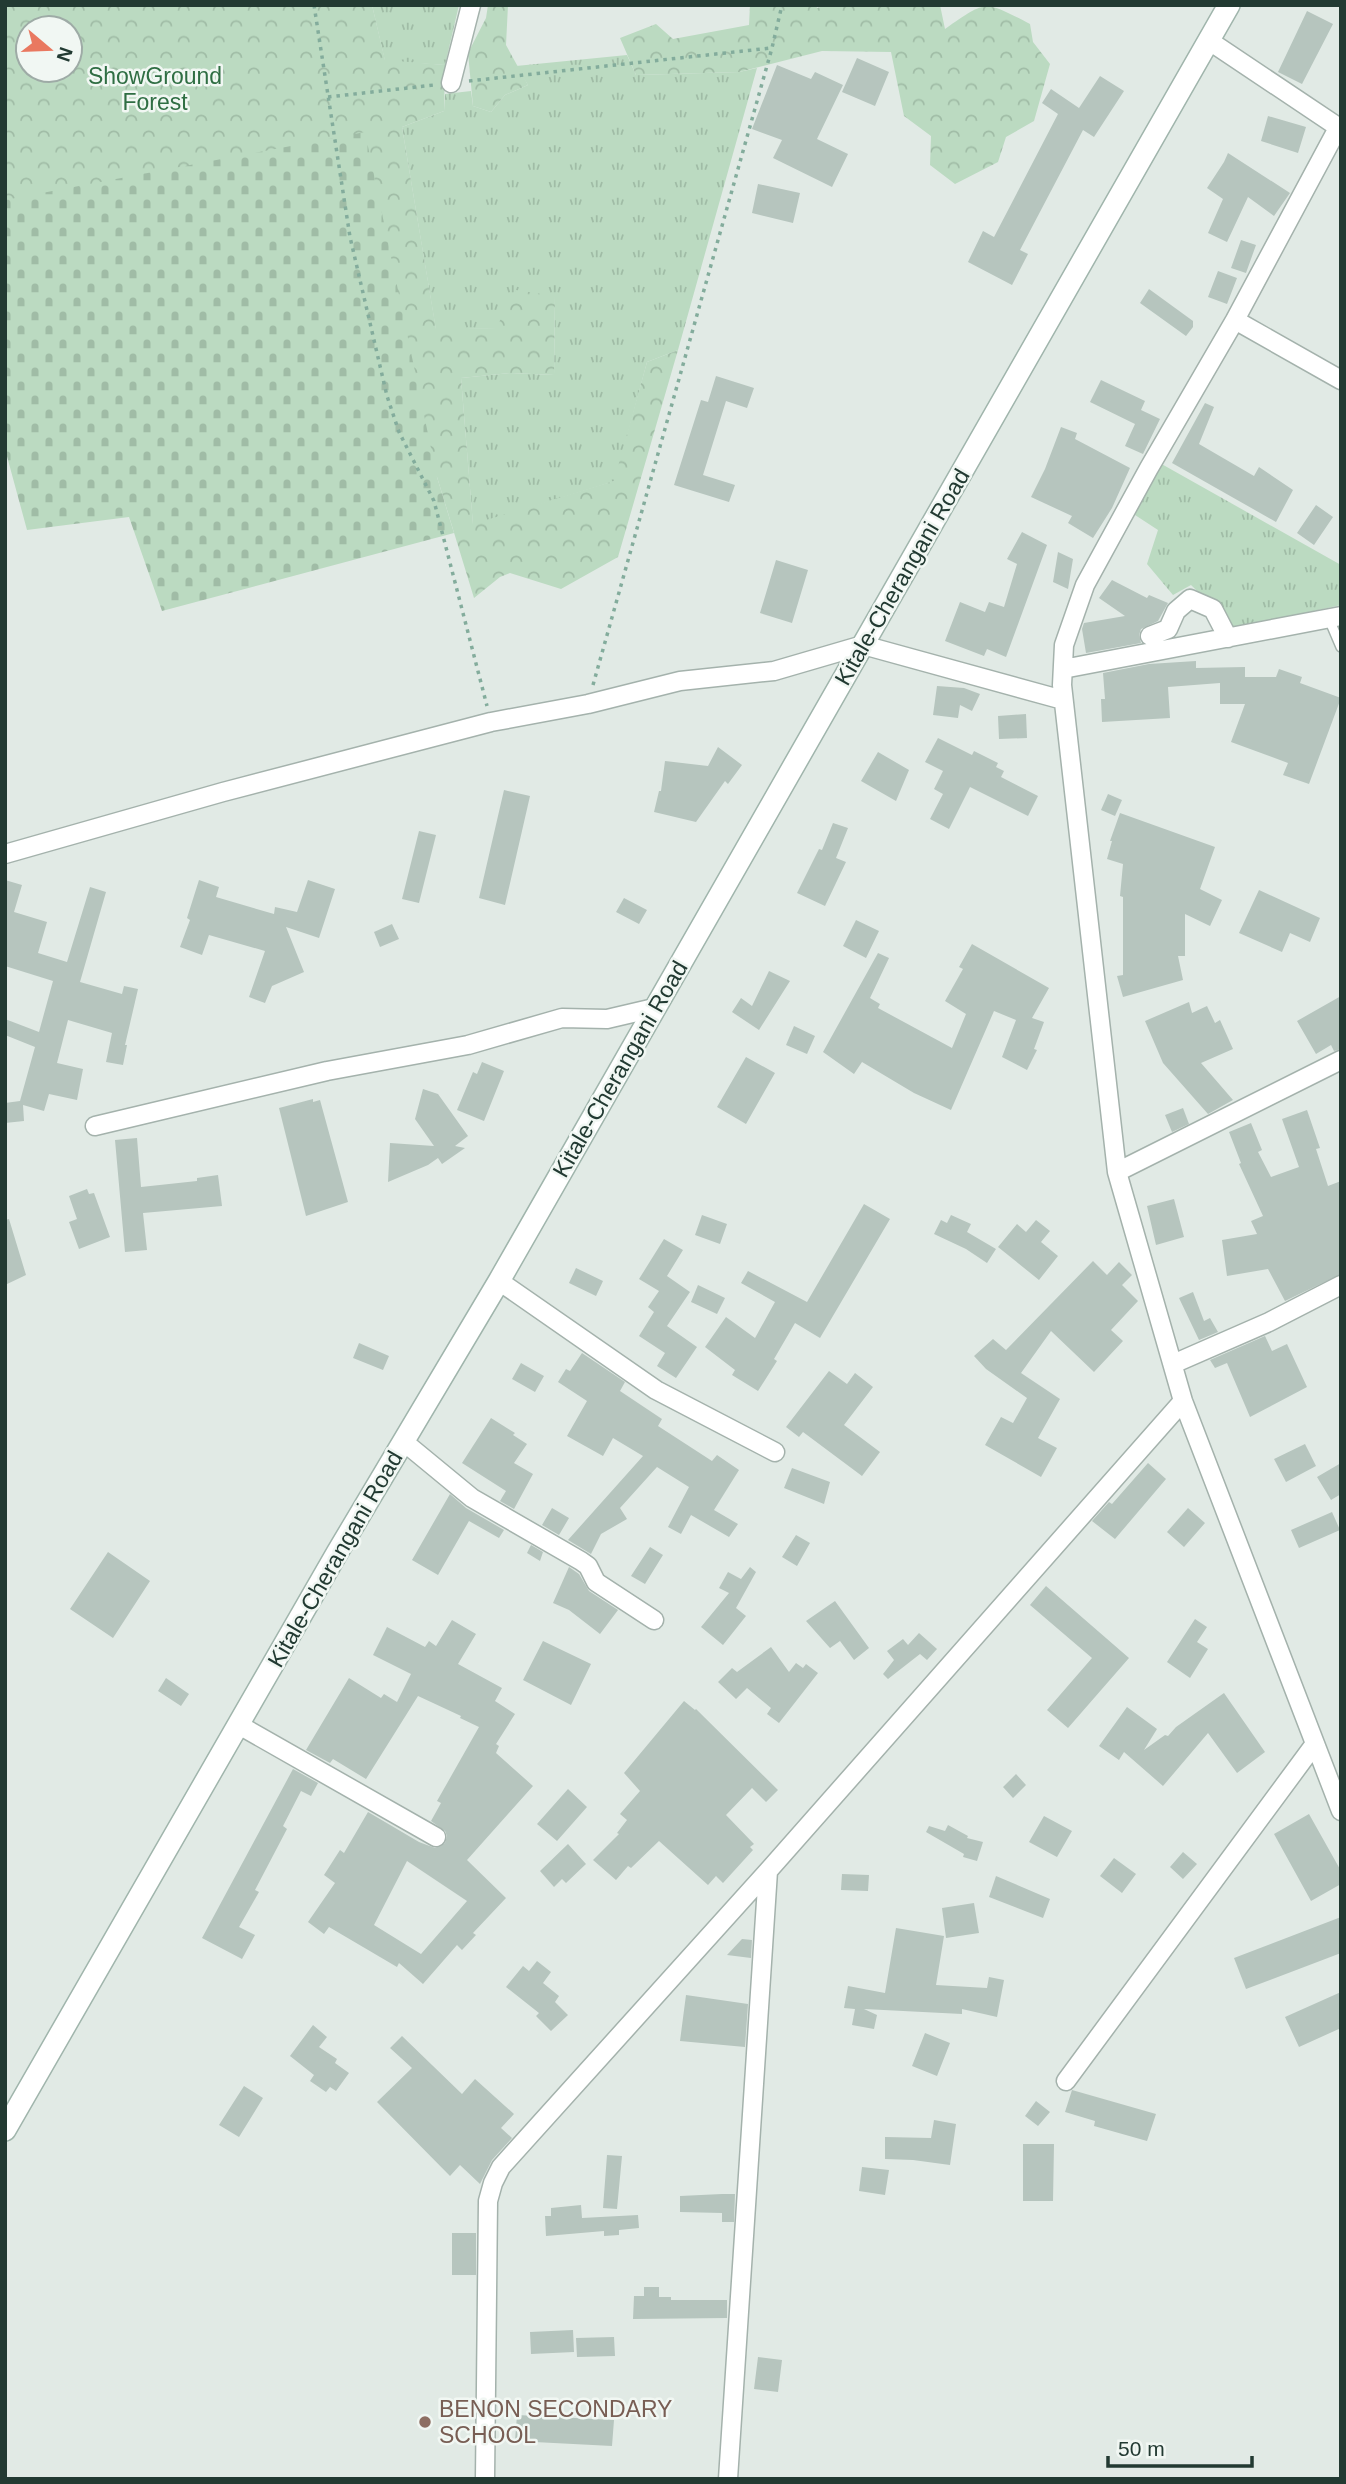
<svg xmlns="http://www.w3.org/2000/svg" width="1346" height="2484" viewBox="0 0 1346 2484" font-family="Arial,sans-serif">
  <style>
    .grass { fill: url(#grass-tufts) }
    .forest { fill: url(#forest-crowns); fill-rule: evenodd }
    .cemetery { fill: url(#cemetery-stones) }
    .building { fill: #b6c5be; fill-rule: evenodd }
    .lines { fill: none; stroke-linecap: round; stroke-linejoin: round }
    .service-casing { stroke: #a4b2ac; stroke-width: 12 }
    .minor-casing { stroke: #a4b2ac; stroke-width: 21 }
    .secondary-casing { stroke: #a0b5ac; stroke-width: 24 }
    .path { stroke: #83ac9c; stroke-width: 3.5; stroke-dasharray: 3.5 5; stroke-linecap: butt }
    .service { stroke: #fff; stroke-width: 9 }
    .minor { stroke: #fff; stroke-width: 18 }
    .secondary { stroke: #fff; stroke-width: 21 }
    .education-dot { fill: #8d6e63; stroke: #f1f7f3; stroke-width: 2.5 }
    .labels { text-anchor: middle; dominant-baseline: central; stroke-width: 5; stroke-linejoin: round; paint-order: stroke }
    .park-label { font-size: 23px; fill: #2f6e43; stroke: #f1f7f3 }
    .street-label { font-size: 23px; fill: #223a32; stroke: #f1f7f3 }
    .education-label { font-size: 23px; fill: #785e54; stroke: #f1f7f3; text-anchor: start }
  </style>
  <defs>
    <pattern id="grass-tufts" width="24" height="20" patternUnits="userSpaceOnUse" patternTransform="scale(1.75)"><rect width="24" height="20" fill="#bbdac1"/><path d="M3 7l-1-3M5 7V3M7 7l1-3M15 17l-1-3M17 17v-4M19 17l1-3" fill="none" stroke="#a0bca6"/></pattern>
    <pattern id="forest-crowns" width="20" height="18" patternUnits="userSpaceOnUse" patternTransform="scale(1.75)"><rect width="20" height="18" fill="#bbdac1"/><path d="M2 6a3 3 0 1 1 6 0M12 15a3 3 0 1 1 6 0" fill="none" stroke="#a0bca6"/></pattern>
    <pattern id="cemetery-stones" width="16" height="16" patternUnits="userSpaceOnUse" patternTransform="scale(1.75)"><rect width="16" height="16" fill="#bbdac1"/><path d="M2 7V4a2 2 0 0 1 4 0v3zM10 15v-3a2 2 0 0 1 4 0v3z" fill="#a0bca6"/></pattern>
  </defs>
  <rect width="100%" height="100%" fill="#e1eae5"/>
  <path class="grass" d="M372,5H459L445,65L385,61Z
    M627,55L636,75L739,72L757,68L678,350L647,362L615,481L473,525L461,378L510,373L554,375L555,296L497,328L436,330L402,127L444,111L445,94L471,91L473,106L491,112L505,95L528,85L516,66Z
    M1158,462L1341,565V605L1235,628L1191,585L1173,595L1147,564L1158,530L1135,515Z"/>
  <path class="forest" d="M5,5H372L385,60L445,65L444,111L402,127L436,329L496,328L516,290L555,296L554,375L510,373L461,378L473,524L614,481L647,362L678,350L618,557L561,589L510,573L500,577L474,598L437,477L5,201ZM28,28H70V70H28Z
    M488,5H508L506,45L528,85L505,95L491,112L473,106L468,53L486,18Z
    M750,5H815L817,8L827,5H940L945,29C987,0 983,0 1030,24L1033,42L1050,64L1034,121L1006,137L998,162L955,184L930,165L931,136L904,116L891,52L822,51L739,72L636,75L620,38L656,24L673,39L749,25Z"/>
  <path class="cemetery" d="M365,132L437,477L454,533L162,611L129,517L27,530L5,449V200Z"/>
  <path class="building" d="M1307,11L1333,24L1302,84L1278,72Z
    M857,58L889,72L875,106L842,92Z
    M777,65L811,79L815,72L843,85L817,139L848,154L832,187L773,158L782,140L752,129Z
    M1100,76L1124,91L1094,137L1083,130L1020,250L1028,254L1012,285L968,262L983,231L994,237L1058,114L1042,103L1051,89L1079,108Z
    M1268,116L1306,127L1298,153L1261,141Z
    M1228,153L1290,193L1274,216L1248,197L1227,242L1208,233L1223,199L1207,188L1224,162Z
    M758,184L800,193L793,223L752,213Z
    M1241,240L1256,245L1246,273L1231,268Z
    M1218,271L1237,278L1227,304L1208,297Z
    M1149,289L1193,321V327L1186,336L1140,303Z
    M716,376L754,388L747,408L726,401L703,475L735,485L729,502L674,485L701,400L708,402Z
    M1101,380L1145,401L1141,410L1160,419L1143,454L1125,446L1135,424L1090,402Z
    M1205,403L1214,407L1199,444L1254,476L1259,467L1293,490L1276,522L1172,463Z
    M1061,427L1077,433L1075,439L1130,468L1112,508L1093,538L1068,523L1072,516L1031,497L1045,469Z
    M1316,505L1333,517L1314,545L1297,533Z
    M1022,532L1047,545L1006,657L987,649L984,656L945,641L960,602L985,612L989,602L1004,607L1017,564L1007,559Z
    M1058,552L1073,559L1068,589L1053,582Z
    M776,560L808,570L792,623L760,613Z
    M1112,580L1147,598L1149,595L1168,603L1158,621L1141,629L1139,635L1141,643L1086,653L1082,629L1084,623L1125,616L1099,598Z
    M1196,661V668L1245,667V677H1276L1279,669L1302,677L1300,683L1341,698L1309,784L1283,775L1288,763L1231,742L1245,704H1220V683L1168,687L1170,718L1102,722L1101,699H1105L1103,673L1149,664Z
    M937,686L964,688L980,694L972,711L960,705L958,718L933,715Z
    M1026,714L1027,738L999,739L998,716Z
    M938,738L972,755L974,751L998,763L996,767L1004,771L1001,777L1038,796L1028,816L970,787L949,829L930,819L943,794L934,789L943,771L925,762Z
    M718,747L742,765L728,784L725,781L696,822L654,812L659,791H661L665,761L708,766Z
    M878,752L909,770L896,801L861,781Z
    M504,790L530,796L505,905L479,898Z
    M1108,794L1122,800L1115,816L1101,810Z
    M1120,813L1215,847L1200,889L1222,900L1210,926L1185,914V956H1178L1183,980L1123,997L1117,976L1123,975V897L1120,896L1123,864L1107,859L1112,841H1110Z
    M833,823L848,828L836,858L846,862L825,906L797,893L819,849L822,850Z
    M419,831L436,835L419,903L402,899Z
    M5,880L22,885L14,912L47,922L38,953L67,962L90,887L106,892L80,982L122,994L124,986L138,989L125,1045H127L123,1065L106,1062L112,1033L68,1020L57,1063L83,1069L77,1100L49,1094L44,1111L23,1105L24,1121L5,1123V1103L20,1101L35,1047L5,1035V1019L39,1032L53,981L5,966Z
    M199,880L219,887L216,897L274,914L275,907L297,912L308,880L335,889L319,938L286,927L304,972L272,986L265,1003L249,997L265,951L209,935L202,955L180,947L190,920L187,918Z
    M1259,890L1320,918L1310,942L1290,933L1282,952L1239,933Z
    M624,898L647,910L639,924L616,912Z
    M856,920L879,931L866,958L843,946Z
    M392,924L399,939L380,947L374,932Z
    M972,944L1049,988L1032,1018L1044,1022L1034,1049L1037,1050L1027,1070L1002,1057L1016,1020L994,1011L951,1110L914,1093L862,1062L854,1074L823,1052L878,953L889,958L870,998L880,1004L878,1008L952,1048L966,1014L945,1001L963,969L959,967Z
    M769,971L790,981L759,1030L732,1012L741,998L752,1006Z
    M1341,996V1049L1334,1051L1331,1045L1316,1054L1297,1021Z
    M1189,1002L1192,1013L1207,1006L1215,1023L1220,1020L1233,1049L1201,1063L1233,1100L1208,1114L1163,1063L1145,1021Z
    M794,1026L815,1036L807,1054L786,1045Z
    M746,1057L775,1073L746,1124L717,1107Z
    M482,1062L504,1071L484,1121L457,1110L473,1072L477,1074Z
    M423,1089L438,1094L468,1136L455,1146L465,1148L442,1164L438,1158L428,1165L388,1182L390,1143L434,1146L415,1119Z
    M313,1099V1102L320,1100L348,1202L306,1216L279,1108Z
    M1183,1108L1189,1124L1172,1132L1165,1115Z
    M1307,1110L1320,1148L1316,1149L1328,1186L1341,1181V1274L1285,1301L1268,1269L1227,1276L1222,1240L1257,1234L1251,1221L1263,1216L1239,1164L1241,1163L1229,1132L1251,1123L1262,1150L1258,1152L1271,1177L1299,1167L1282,1119Z
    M137,1138L141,1187L197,1181V1178L218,1175L222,1206L143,1213L147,1250L125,1252L115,1140Z
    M87,1189L89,1194L94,1193L110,1237L79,1249L69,1222L77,1219L69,1196Z
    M1174,1199L1184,1237L1156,1245L1147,1206Z
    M864,1204L890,1219L820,1338L795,1323L774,1359L777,1361L758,1391L732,1375L735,1370L705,1347L726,1317L755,1338L775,1302L741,1283L748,1271L807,1302Z
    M702,1215L727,1224L720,1244L695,1235Z
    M951,1215L971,1224L967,1232L996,1249L987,1263L966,1249L934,1234L941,1220L947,1223Z
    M9,1219L26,1275L5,1285V1220Z
    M1036,1220L1050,1231L1041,1242L1058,1256L1039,1280L998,1247L1017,1224L1026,1232Z
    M664,1239L683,1250L667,1276L690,1292L667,1326L697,1347L676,1378L657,1366L665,1353L639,1336L654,1312L648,1307L659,1291L639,1279Z
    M1093,1261L1107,1275L1119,1262L1132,1275L1122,1285L1138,1301L1111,1330L1123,1341L1094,1372L1051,1331L1021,1373L1060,1399L1038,1438L1057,1448L1041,1477L985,1445L1001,1417L1013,1423L1027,1398L986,1369L974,1356L993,1339L1006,1350Z
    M576,1268L603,1281L596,1296L569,1283Z
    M698,1285L725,1298L717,1314L691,1302Z
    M1193,1292L1204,1321L1210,1318L1218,1332L1199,1340L1179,1298Z
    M1265,1336L1272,1351L1287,1344L1307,1387L1250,1417L1227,1363L1215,1368L1210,1360Z
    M359,1343L389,1356L383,1370L353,1358Z
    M582,1353L625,1382L620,1391L662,1419L658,1426L712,1461L717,1455L739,1470L714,1510L738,1524L729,1537L691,1515L681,1534L668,1527L689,1487L657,1467L620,1508L627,1519L601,1534L591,1554L568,1540L643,1456L613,1438L603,1456L567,1436L587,1401L558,1382L566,1369L570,1371Z
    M521,1363L544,1376L535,1392L512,1379Z
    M829,1371L847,1384L855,1373L873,1387L844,1425L880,1452L862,1476L803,1432L799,1437L786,1427Z
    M491,1418L515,1433L513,1435L527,1444L514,1463L533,1474L514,1509L500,1501L506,1491L462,1463Z
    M1305,1444L1316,1466L1286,1482L1274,1459Z
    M1148,1463L1166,1479L1115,1539L1092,1521L1109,1502L1112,1504Z
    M1341,1463V1494L1331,1500L1317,1477Z
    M792,1468L830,1482L824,1504L784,1488Z
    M450,1494L466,1508L504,1530L499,1538L469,1521L438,1575L412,1560Z
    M552,1508L569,1518L559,1535L542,1525Z
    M1188,1508L1205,1523L1184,1547L1167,1532Z
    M1332,1512L1340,1530L1299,1548L1291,1530Z
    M796,1535L810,1543L797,1566L782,1557Z
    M531,1545L543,1552L540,1561L527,1553Z
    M650,1547L663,1555L645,1584L631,1576Z
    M108,1552L150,1581L113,1638L70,1609Z
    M569,1567L579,1574L589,1591L618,1610L600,1634L569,1610L553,1603Z
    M750,1567L756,1572L736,1608L746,1616L723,1645L701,1627L729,1593L719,1588L728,1572L741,1579Z
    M1046,1586L1129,1658L1068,1728L1047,1710L1092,1658L1030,1605Z
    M835,1601L869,1648L854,1660L840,1641L830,1648L806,1621Z
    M1195,1619L1207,1627L1197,1642L1208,1649L1190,1678L1167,1662Z
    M452,1620L476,1634L458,1664L502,1688L495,1701L515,1714L496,1744L499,1746L496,1753L533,1786L467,1860L506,1898L473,1933L476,1935L462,1950L457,1945L423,1984L399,1963L397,1967L329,1927L324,1934L308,1922L335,1883L324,1875L340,1850L344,1853L368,1812L419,1842L435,1848L445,1843L447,1836L445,1831L431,1821L441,1803L437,1801L479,1727L460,1718L461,1716L418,1696L366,1779L333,1759L330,1763L306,1750L349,1678L381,1698L384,1694L397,1702L411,1674L373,1655L387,1627L425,1647L429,1641L436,1646ZM407,1861L467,1901L421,1954L374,1925Z
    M919,1633L937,1649L927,1660L920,1654L888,1679L883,1674L894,1660L887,1651L903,1639L908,1645Z
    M543,1641L591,1664L571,1705L523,1680Z
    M771,1647L789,1672L796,1663L803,1668L806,1664L818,1673L779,1723L767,1714L771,1708L747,1688L736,1699L718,1682L732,1668L737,1672Z
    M166,1678L189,1694L181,1706L158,1691Z
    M1224,1693L1265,1752L1237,1773L1208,1733L1163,1786L1124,1752L1119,1760L1099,1746L1127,1707L1157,1729L1144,1750L1165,1735L1168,1736L1176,1727Z
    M684,1701L695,1710L696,1709L778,1790L766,1802L752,1788L726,1815L754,1844L750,1847L753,1850L723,1883L716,1876L708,1885L659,1841L631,1868L628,1866L616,1880L593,1860L619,1834L617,1833L627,1820L620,1814L640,1791L624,1773Z
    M293,1769L318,1783L311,1796L301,1791L283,1826L287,1829L255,1890L259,1892L239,1927L255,1935L242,1959L202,1938Z
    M1016,1774L1026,1785L1013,1798L1003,1787Z
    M568,1789L587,1807L557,1841L537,1824Z
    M1309,1814L1341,1871V1884L1311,1901L1274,1834Z
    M1044,1816L1072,1831L1057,1857L1029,1842Z
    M948,1825L968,1836L967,1838L983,1842L977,1861L963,1857L964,1854L926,1832L929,1826L945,1831Z
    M568,1844L586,1864L566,1883L562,1879L554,1887L540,1871Z
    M1183,1852L1197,1864L1183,1879L1170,1867Z
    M1114,1858L1136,1874L1122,1893L1100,1876Z
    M842,1874L869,1875L868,1891L841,1890Z
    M996,1876L1050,1899L1043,1918L989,1897Z
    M974,1903L979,1933L946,1938L942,1908Z
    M1341,1917V1953L1246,1989L1234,1958Z
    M896,1928L944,1936L936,1985L987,1988L989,1977L1004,1980L997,2017L962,2009V2014L864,2009L877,2015L874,2029L852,2025L855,2009L844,2008L848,1986L885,1993Z
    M742,1939L752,1940L751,1958L727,1955Z
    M537,1961L551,1972L543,1983L559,1996L555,2002L568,2015L551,2031L536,2016L539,2013L506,1987L523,1966L529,1971Z
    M1341,1992V2028L1299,2047L1285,2017Z
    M686,1995L748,2004L745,2047L680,2041Z
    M313,2025L327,2037L319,2047L337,2059L335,2063L349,2073L336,2091L330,2087L326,2092L310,2081L314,2075L290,2056Z
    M925,2033L950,2043L937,2076L912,2066Z
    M402,2036L462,2094L475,2079L514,2114L501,2128L512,2138L492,2160L480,2184L460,2165L450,2176L377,2102L412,2068L390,2048Z
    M244,2086L263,2098L239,2137L219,2125Z
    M1072,2090L1156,2114L1147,2141L1094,2126L1095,2121L1065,2112Z
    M1036,2101L1050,2112L1038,2126L1025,2116Z
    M934,2120L956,2124L950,2165L913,2160L885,2159V2137L931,2138Z
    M1023,2144H1054L1053,2201H1023Z
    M607,2155L622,2156L617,2209L603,2208Z
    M862,2167L889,2170L885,2195L859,2191Z
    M722,2194H735L734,2222H722V2213L680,2212V2196Z
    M581,2205L582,2218L638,2215L639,2228L619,2230V2235L604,2236V2231L546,2236L545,2216H551V2208Z
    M452,2233H476V2275H452Z
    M644,2287H659V2297H671V2300H727V2318L633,2319L634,2296H644Z
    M573,2330L574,2352L531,2354L530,2332Z
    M614,2337L615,2356L577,2357L576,2338Z
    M758,2357L782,2360L778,2392L754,2389Z
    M517,2415L614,2420L612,2446L515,2441Z"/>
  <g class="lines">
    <defs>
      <path id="service" d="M1329,619L1341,647"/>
      <path id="minor" d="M1208,40L1341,129
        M451,83L471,5
        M1338,128L1235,320L1149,468L1085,585L1064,645L1062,685L1117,1172L1183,1401L1341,1811
        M1235,320L1341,380
        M1150,636L1168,629L1176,611L1190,599L1213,609L1228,638
        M1063,669L1341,616
        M5,854L223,792L491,722L588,704L680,681L774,671L863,645L1063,700
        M95,1126L327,1071L468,1045L562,1018L607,1019L654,1008
        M1117,1172L1341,1060
        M499,1281L656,1390L775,1452
        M1173,1364L1269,1322L1341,1285
        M404,1442L472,1498L581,1561L588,1566L596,1582L654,1620
        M239,1725L436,1837
        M1066,2081L1314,1745
        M485,2479L488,2201L493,2183L501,2167L768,1871L1183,1401
        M728,2479L768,1871"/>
      <path id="secondary" d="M5,2130L337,1553L499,1281L1229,5"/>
    </defs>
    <use href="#service" class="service-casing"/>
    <use href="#minor" class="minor-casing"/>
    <use href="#secondary" class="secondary-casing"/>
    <path class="path" d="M314,5L350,237L387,396L399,432L434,501L487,706
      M469,81L771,48
      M328,97L434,85
      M593,685L772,48L782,5"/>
    <use href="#service" class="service"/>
    <use href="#minor" class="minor"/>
    <use href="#secondary" class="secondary"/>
  </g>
  <circle class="education-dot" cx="425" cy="2422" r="7"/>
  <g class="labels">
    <g class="park-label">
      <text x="155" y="76">ShowGround<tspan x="155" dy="26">Forest</tspan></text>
    </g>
    <g class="street-label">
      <text transform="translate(902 577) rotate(-60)">Kitale-Cherangani Road</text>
      <text transform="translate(620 1069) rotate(-60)">Kitale-Cherangani Road</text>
      <text transform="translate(335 1559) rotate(-60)">Kitale-Cherangani Road</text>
    </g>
    <g class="education-label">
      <text x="439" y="2409">BENON SECONDARY<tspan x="439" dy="26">SCHOOL</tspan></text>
    </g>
  </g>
  <rect width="1346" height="2484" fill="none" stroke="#223a32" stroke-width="14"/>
  <g transform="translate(49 49) rotate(109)"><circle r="33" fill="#f1f7f3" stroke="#9eaba6" stroke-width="2"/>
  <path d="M0-5L12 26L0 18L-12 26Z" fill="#e97860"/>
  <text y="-10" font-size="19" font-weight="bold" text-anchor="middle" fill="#223a32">N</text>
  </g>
  <path d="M1108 2456v10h144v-10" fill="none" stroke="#223a32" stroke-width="3.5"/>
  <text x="1118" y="2456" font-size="21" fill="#223a32" stroke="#f1f7f3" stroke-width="5" paint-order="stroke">50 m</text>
</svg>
